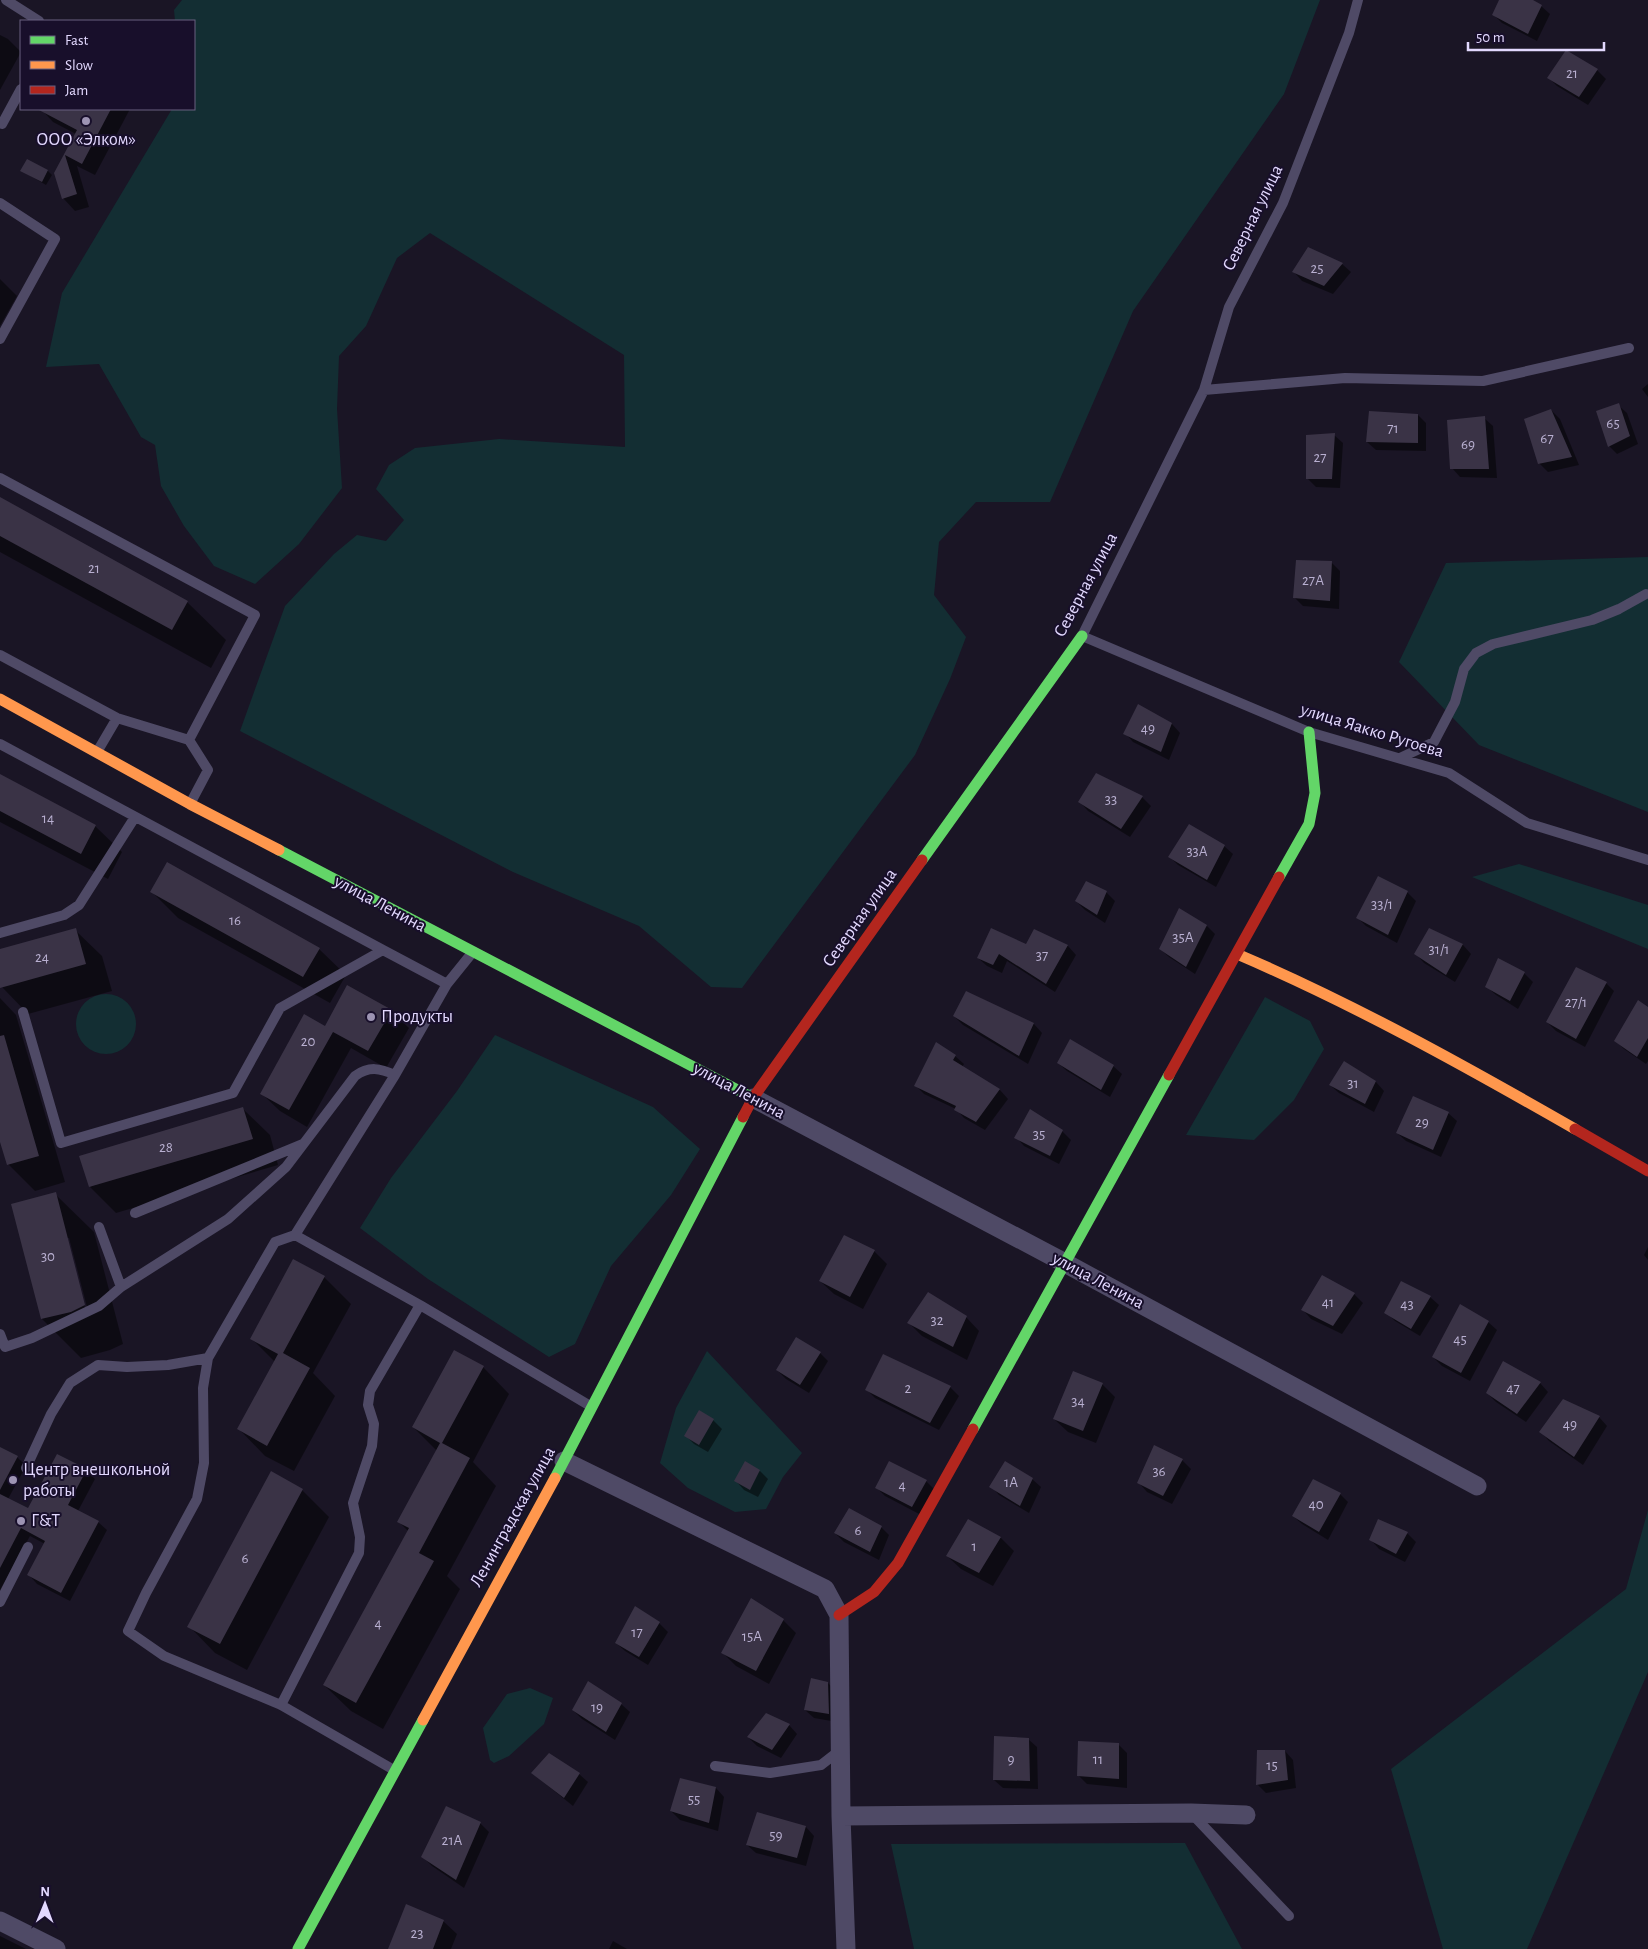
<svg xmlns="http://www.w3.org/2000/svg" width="1648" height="1949" viewBox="0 0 1648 1949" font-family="'Alegreya Sans',sans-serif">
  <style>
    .green { fill: #132e33 }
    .shadow { fill: #0007; fill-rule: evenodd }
    .building { fill: #3a3346 }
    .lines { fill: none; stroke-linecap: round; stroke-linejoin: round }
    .lane { stroke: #4f4a66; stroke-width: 10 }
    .street { stroke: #4f4a66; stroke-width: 19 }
    .fast { stroke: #63d668; stroke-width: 11 }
    .slow { stroke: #ff974d; stroke-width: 11 }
    .jam { stroke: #b3261e; stroke-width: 11 }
    .poi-dot { fill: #9d94b3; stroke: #180f2b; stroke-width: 2 }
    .labels { text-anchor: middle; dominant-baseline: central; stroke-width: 4; stroke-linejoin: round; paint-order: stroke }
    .number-label { font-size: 15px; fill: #b9b0d1 }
    .poi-label { font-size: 18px; fill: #e3d9ff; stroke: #180f2b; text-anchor: start }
    .street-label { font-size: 18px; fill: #e3d9ff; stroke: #180f2b }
  </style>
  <rect width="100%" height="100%" fill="#1a1525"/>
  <path class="green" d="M182,0H1320L1284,94L1133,311L1050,502H976L939,542L934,595L966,637L950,679L915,755L742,988L711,987L639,926L513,872L240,731L285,606L334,554L357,535L386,541L404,520L376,489L389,465L415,448L499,439L625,447L624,355L430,233L397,258L366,326L339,356L337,409L342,488L299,544L255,584L214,566L184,526L161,486L155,445L141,437L99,364L46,367L62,293L172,109H194V21H175L174,10Z
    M1648,557V812L1479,745L1399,662L1446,563Z
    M1519,864L1648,905V949L1472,877Z
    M76 1024a30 30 0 1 1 60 0a30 30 0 1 1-60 0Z
    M1265,997L1310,1021L1324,1049L1294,1100L1254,1140L1186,1135Z
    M495,1035L653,1107L700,1149L671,1195L611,1266L575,1344L549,1357L428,1279L360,1228L391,1178L457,1091Z
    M707,1351L802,1453L783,1477L766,1509L735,1512L688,1488L660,1463L676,1408Z
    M1648,1510V1672L1527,1949H1443L1391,1769L1626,1589Z
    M530,1688L553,1698L544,1724L509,1756L494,1763L490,1760L483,1728L507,1694Z
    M1185,1843L1242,1949H914L891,1844Z"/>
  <path class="shadow" d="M1500,0H1531L1541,6L1550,14L1537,41L1502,23L1493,14Z
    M0,35L8,39L21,52L0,90Z
    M1597,70L1606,79L1588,105L1557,86L1548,77Z
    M41,109H130L95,175L77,166L89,207L75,211L63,198L56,173L76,134L53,122Z
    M27,160L48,171L52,175L46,185L22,171Z
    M1309,248L1342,264L1351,272L1333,294L1302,281L1294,272Z
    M0,279L17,296L0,326Z
    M1648,384V397L1642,389Z
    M1618,405L1627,413L1638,444L1617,454L1609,446Z
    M1551,410L1560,419L1579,465L1548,472L1539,463Z
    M1418,415L1426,423V451L1376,450L1367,442Z
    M1484,418L1493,426L1497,478L1460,477L1452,468Z
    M1334,435L1343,443L1340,488L1316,487L1307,478Z
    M0,498L187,602L226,640L211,668L0,552Z
    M1332,563L1340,571L1339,609L1303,606L1294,597Z
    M1138,706L1172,724L1180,733L1169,760L1133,742L1125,733Z
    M1096,774L1142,797L1151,806L1130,837L1088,811L1080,802Z
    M0,775L95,826L122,852L108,879L0,822Z
    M1224,846L1233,854L1216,887L1178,865L1169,856Z
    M1087,883L1106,892L1115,901L1105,923L1085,910L1076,901Z
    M152,892L319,949L346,975L330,1003L178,918Z
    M1407,892L1416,901L1397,943L1366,926L1357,917Z
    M1207,926L1215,934L1195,974L1169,957L1160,949Z
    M1429,929L1463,945L1471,954L1455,982L1424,963L1416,954Z
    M75,930L102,956L112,991L28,1014L2,987L0,951Z
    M1035,931L1068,946L1076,955L1055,992L1007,961L1002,973L987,966L978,958L1026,946Z
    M1524,973L1533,982L1518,1009L1496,995L1487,987Z
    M1606,983L1614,991L1585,1047L1556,1031L1547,1022Z
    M967,992L1034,1024L1042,1033L1028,1064L963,1025L954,1016Z
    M0,998L16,1015L65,1182L35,1191L8,1164L0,1137Z
    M1648,1009V1061L1646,1064L1624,1049L1615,1040Z
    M391,1011L409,1028L386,1068L351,1048L307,1127L280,1111L262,1094L325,1027Z
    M955,1056L964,1064L962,1067L1000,1090L1008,1099L985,1130L964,1118L956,1109L924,1094L916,1086Z
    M1345,1062L1376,1082L1384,1091L1374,1112L1339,1093L1330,1085Z
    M1058,1063L1113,1066L1122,1074L1110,1097L1067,1071Z
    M243,1109L270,1135L278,1165L116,1213L90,1187Z
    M1448,1113L1457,1121L1441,1157L1406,1141L1397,1133Z
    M1062,1131L1071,1140L1059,1164L1024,1146L1016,1137Z
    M55,1194L94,1232L123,1344L110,1350L81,1358L42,1319L12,1205ZM66,1238H69L88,1311H86Z
    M1648,1247V1260L1644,1255Z
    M874,1251L887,1264L863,1309L834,1294L820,1281Z
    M294,1261L324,1277L351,1304L313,1373L335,1396L294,1471L265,1456L239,1429L275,1362L251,1338Z
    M1322,1277L1354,1294L1363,1303L1342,1334L1311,1319L1303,1310Z
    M1430,1297L1439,1305L1420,1336L1395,1321L1386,1312Z
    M966,1317L979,1331L967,1360L922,1336L909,1323Z
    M1488,1322L1497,1330L1470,1381L1442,1366L1433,1357Z
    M820,1353L828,1361L809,1393L786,1379L777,1370Z
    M883,1355L950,1387L959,1396L939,1430L875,1398L867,1390Z
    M483,1367L509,1394L473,1462L496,1486L447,1576L460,1589L383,1729L351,1711L324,1685L409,1532L399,1522L437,1451L413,1427Z
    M1540,1383L1548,1392L1526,1422L1496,1402L1487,1393Z
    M1102,1384L1115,1397L1096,1443L1068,1432L1054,1419Z
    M699,1412L713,1420L722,1429L708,1452L694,1444L686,1436Z
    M1599,1417L1607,1426L1583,1465L1549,1441L1541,1432Z
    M0,1448L17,1457L26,1466L8,1499L29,1510L86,1470L95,1479L78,1511L98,1522L107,1530L70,1601L37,1584L29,1575L45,1544L30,1536L0,1590Z
    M1182,1460L1191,1469L1172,1504L1147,1492L1139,1483Z
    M760,1471L768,1479L758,1497L744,1490L736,1481Z
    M1032,1479L1041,1487L1029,1513L999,1495L991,1486Z
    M926,1481L935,1490L921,1515L885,1496L876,1487Z
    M302,1490L329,1517L247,1670L215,1653L189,1626Z
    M1340,1494L1348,1502L1328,1540L1302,1524L1293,1516Z
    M969,1520L1001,1538L1014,1551L993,1586L961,1569L947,1556Z
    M1379,1520L1408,1534L1416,1542L1405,1562L1379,1549L1371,1540Z
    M881,1527L889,1535L879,1560L844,1542L835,1533Z
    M783,1620L796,1633L769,1684L736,1666L722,1652Z
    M659,1623L668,1632L648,1665L625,1651L616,1643Z
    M828,1683L837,1692V1722L814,1718L805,1710Z
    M621,1704L630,1712L615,1740L582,1719L573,1710Z
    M789,1725L797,1734L781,1758L757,1746L748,1737Z
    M1028,1739L1037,1747L1038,1789L1003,1788L994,1780Z
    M1118,1744L1127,1753V1788L1087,1784L1078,1775Z
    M1285,1751L1293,1760L1296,1788L1266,1793L1257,1784Z
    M532,1773L579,1774L588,1782L573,1806Z
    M680,1779L716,1788L724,1797L718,1831L680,1820L671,1811Z
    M480,1823L489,1832L464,1888L432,1866L423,1857Z
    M806,1827L814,1836L806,1866L756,1853L747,1845Z
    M443,1921L457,1934L451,1949H394Z
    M0,1936L26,1949H0Z
    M613,1941L627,1949H609Z"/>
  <path class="building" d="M1499,0H1533L1542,5L1528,34L1492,15Z
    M1566,50L1598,69L1579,97L1547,78Z
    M37,109H111L82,164L65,155L77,194L62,199L54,173L77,130Z
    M27,159L48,170L42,182L20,171Z
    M1308,247L1343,263L1324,286L1292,272Z
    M1619,403L1630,436L1608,447L1596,411Z
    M1551,409L1572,457L1538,464L1524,419Z
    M1369,411L1418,414V443L1366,442Z
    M1485,416L1489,469H1450L1447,420Z
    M1335,433L1332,479H1306V435Z
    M0,497L188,601L172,630L0,536Z
    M1296,560L1332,561L1330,601L1293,598Z
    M1138,704L1172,723L1161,752L1123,734Z
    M1096,773L1143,796L1121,829L1078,802Z
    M0,774L96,825L81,854L0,811Z
    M1189,824L1225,845L1207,880L1168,857Z
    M167,862L320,948L303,977L150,892Z
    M1378,876L1408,891L1388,935L1356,918Z
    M1086,881L1107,891L1097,915L1075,901Z
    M1179,908L1207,925L1186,967L1159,949Z
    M76,928L86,964L0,988V949Z
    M991,928L1026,944L1034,929L1068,945L1046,984L999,954L993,965L977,958Z
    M1429,928L1463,944L1446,975L1414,954Z
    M1498,958L1525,972L1510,1001L1485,987Z
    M1576,967L1607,982L1576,1039L1546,1022Z
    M347,985L392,1010L368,1051L333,1032L289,1110L260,1094L304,1014L325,1026Z
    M966,991L1034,1023L1019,1056L953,1016Z
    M1638,1000L1648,1007V1038L1637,1057L1614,1041Z
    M4,1035L39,1156L7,1165L0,1142V1036Z
    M1070,1039L1114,1065L1101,1090L1057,1063Z
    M936,1042L956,1055L953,1060L1000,1089L976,1122L954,1110L956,1106L914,1086Z
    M1344,1061L1376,1081L1365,1104L1329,1085Z
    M1413,1096L1449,1112L1433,1150L1396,1133Z
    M243,1107L253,1139L89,1187L79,1156Z
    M1030,1109L1063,1130L1050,1156L1014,1138Z
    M56,1192L85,1305L71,1312L41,1319L11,1204Z
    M844,1235L875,1250L850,1297L819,1281Z
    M293,1259L325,1276L283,1353L310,1368L267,1446L237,1429L278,1354L250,1339Z
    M1322,1275L1355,1293L1333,1326L1301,1310Z
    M1401,1281L1431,1296L1411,1329L1384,1313Z
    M928,1292L967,1316L953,1347L907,1323Z
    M1460,1304L1489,1321L1461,1373L1432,1357Z
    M796,1337L821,1352L800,1385L776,1370Z
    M454,1350L484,1366L442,1443L470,1458L419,1553L434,1561L356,1703L323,1685L409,1528L397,1522L440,1443L412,1427Z
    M883,1354L951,1386L930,1423L865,1390Z
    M1503,1361L1541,1382L1517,1414L1486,1393Z
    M1073,1371L1103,1383L1083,1431L1053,1419Z
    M1563,1399L1600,1416L1574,1457L1539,1432Z
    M699,1410L714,1419L699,1445L684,1436Z
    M1154,1445L1183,1459L1163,1496L1137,1483Z
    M0,1447L18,1456L0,1490Z
    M57,1454L87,1469L68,1505L99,1521L61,1593L27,1575L45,1541L21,1528L0,1568V1494L28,1508Z
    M745,1461L760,1470L750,1490L734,1481Z
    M889,1461L927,1480L912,1507L875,1488Z
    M1005,1461L1033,1478L1020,1506L989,1487Z
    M271,1471L303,1489L220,1644L187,1627Z
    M1313,1479L1341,1493L1319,1532L1292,1516Z
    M849,1508L882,1526L870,1552L834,1533Z
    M968,1519L1001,1537L979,1573L946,1556Z
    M1378,1519L1408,1532L1396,1554L1369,1540Z
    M751,1598L784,1619L756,1671L721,1653Z
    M635,1606L660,1622L639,1657L615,1643Z
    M811,1678L828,1682L829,1714L804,1710Z
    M588,1681L622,1703L606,1732L572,1710Z
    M766,1713L790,1724L772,1750L747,1737Z
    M994,1736L1029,1738L1030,1781L993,1780Z
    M1078,1741L1119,1743V1779L1077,1776Z
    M1257,1750H1285L1288,1780L1256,1785Z
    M549,1753L580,1773L564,1798L531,1773Z
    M680,1778L716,1787L709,1823L670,1811Z
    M446,1806L481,1822L456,1880L421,1857Z
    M757,1812L806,1826L797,1858L746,1845Z
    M406,1904L444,1920L433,1949H388Z"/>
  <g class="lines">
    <path class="lane" d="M6,0L39,21
      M1358,0L1349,33L1283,203L1229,307L1204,390L1082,636L1309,732L1449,773L1527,823L1648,860
      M0,123L2,124L21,89
      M0,203L55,239L0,339
      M1204,390L1345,378L1483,381L1629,348
      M0,478L255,615L189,740L117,718L0,655
      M189,740L208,770L190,804
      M0,744L383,950
      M97,752L117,718
      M1400,758L1434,742L1455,702L1464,669L1476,653L1493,644L1592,620L1619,609L1646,594
      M0,933L64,915L79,905L135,817
      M472,953L447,984L395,1075L295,1235L420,1305L592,1407
      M23,1012L61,1143L233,1093L280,1008L383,950L447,984
      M135,1213L303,1144
      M99,1227L121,1287L228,1219L286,1167L355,1076C369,1066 380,1068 395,1075
      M295,1235L275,1242L208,1358L203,1388L204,1463L197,1499L146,1593L128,1631L164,1656L281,1705L394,1770
      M0,1334L5,1347L32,1338L99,1306L121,1287
      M26,1468L51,1414L70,1383L98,1365L127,1367L168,1365L208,1358
      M0,1602L28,1547
      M281,1705L359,1553L360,1537L353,1503L372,1446L374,1424L368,1405L370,1391L420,1305
      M715,1766L770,1773L821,1765L839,1751
      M1192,1814L1289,1916"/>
    <path class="street" d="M753,1098L1065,1263L1477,1486
      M564,1461L825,1589L839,1615L841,1816L846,1949
      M841,1816L1191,1813L1246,1815
      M0,1921L56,1949"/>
    <path class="fast" d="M279,850L753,1098
      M922,860L1082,636
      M1279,877L1309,824L1315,793L1309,732
      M973,1429L1169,1075
      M555,1478L743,1117
      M298,1949L423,1720"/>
    <path class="slow" d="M0,699L190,804L279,850
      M1237,954C1354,1004 1465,1066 1575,1129
      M423,1720L555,1478"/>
    <path class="jam" d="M1169,1075L1279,877
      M743,1117L753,1098L922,860
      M1575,1129L1648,1171
      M839,1615L874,1592L898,1563L973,1429"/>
  </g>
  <g class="poi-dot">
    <circle cx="86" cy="121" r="5"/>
    <circle cx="371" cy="1017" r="5"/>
    <circle cx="13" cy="1480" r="5"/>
    <circle cx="21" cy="1521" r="5"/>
  </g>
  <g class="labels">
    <g class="number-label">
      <text x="1572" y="73">21</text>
      <text x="1317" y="268">25</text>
      <text x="1613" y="423">65</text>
      <text x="1393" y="428">71</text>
      <text x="1547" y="438">67</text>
      <text x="1468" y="444">69</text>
      <text x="1320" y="457">27</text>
      <text x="94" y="568">21</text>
      <text x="1313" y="580">27А</text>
      <text x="1148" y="728">49</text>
      <text x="1111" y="799">33</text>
      <text x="48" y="818">14</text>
      <text x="1197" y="851">33А</text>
      <text x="1382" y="904">33/1</text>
      <text x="235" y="920">16</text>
      <text x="1183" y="937">35А</text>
      <text x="1439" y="949">31/1</text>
      <text x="1042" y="955">37</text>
      <text x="42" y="957">24</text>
      <text x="1576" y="1002">27/1</text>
      <text x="308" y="1041">20</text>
      <text x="1353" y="1083">31</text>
      <text x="1422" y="1122">29</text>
      <text x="1039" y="1134">35</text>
      <text x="166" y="1147">28</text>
      <text x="48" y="1256">30</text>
      <text x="1328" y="1302">41</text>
      <text x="1407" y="1304">43</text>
      <text x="937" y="1320">32</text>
      <text x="1460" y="1339">45</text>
      <text x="908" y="1388">2</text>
      <text x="1513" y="1388">47</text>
      <text x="1078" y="1401">34</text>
      <text x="1570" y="1424">49</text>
      <text x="1159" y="1471">36</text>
      <text x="1011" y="1482">1А</text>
      <text x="902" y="1485">4</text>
      <text x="1316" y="1504">40</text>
      <text x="858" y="1530">6</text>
      <text x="974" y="1546">1</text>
      <text x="245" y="1558">6</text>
      <text x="378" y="1623">4</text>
      <text x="637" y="1632">17</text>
      <text x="752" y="1636">15А</text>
      <text x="597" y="1707">19</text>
      <text x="1011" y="1759">9</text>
      <text x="1098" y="1759">11</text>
      <text x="1272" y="1765">15</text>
      <text x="694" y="1799">55</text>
      <text x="776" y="1835">59</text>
      <text x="452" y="1840">21А</text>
      <text x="417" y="1933">23</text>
    </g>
    <g class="poi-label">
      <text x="86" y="140" text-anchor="middle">ООО «Элком»</text>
      <text x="381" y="1017">Продукты</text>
      <text x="23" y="1470">Центр внешкольной<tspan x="23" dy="21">работы</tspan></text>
      <text x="31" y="1521">Г&amp;Т</text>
    </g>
    <g class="street-label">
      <text transform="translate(1253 218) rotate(-64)">Северная улица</text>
      <text transform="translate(1086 585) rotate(-62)">Северная улица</text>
      <text transform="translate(1372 731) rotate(17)">улица Яакко Ругоева</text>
      <text transform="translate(380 904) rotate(28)">улица Ленина</text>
      <text transform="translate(860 918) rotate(-55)">Северная улица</text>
      <text transform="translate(739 1091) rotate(28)">улица Ленина</text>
      <text transform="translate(1098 1281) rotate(28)">улица Ленина</text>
      <text transform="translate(513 1517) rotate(-61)">Ленинградская улица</text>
    </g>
  </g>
  <rect x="20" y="20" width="175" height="90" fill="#180f2b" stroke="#696080"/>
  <rect x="30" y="36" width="25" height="8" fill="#63d668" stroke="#696080"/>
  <text x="65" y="45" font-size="15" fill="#e3d9ff">Fast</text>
  <rect x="30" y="61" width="25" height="8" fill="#ff974d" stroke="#696080"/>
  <text x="65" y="70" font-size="15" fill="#e3d9ff">Slow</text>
  <rect x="30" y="86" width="25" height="8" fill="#b3261e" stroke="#696080"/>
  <text x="65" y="95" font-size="15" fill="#e3d9ff">Jam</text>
  <g transform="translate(45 1904) rotate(1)" stroke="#180f2b" stroke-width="4" paint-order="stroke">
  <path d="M0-4L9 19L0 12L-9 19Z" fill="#e3d9ff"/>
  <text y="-8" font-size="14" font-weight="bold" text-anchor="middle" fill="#e3d9ff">N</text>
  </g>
  <path d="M1468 42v8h136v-8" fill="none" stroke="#e3d9ff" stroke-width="2.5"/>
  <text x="1476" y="42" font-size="15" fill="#e3d9ff" stroke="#180f2b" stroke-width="4" paint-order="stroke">50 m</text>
</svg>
